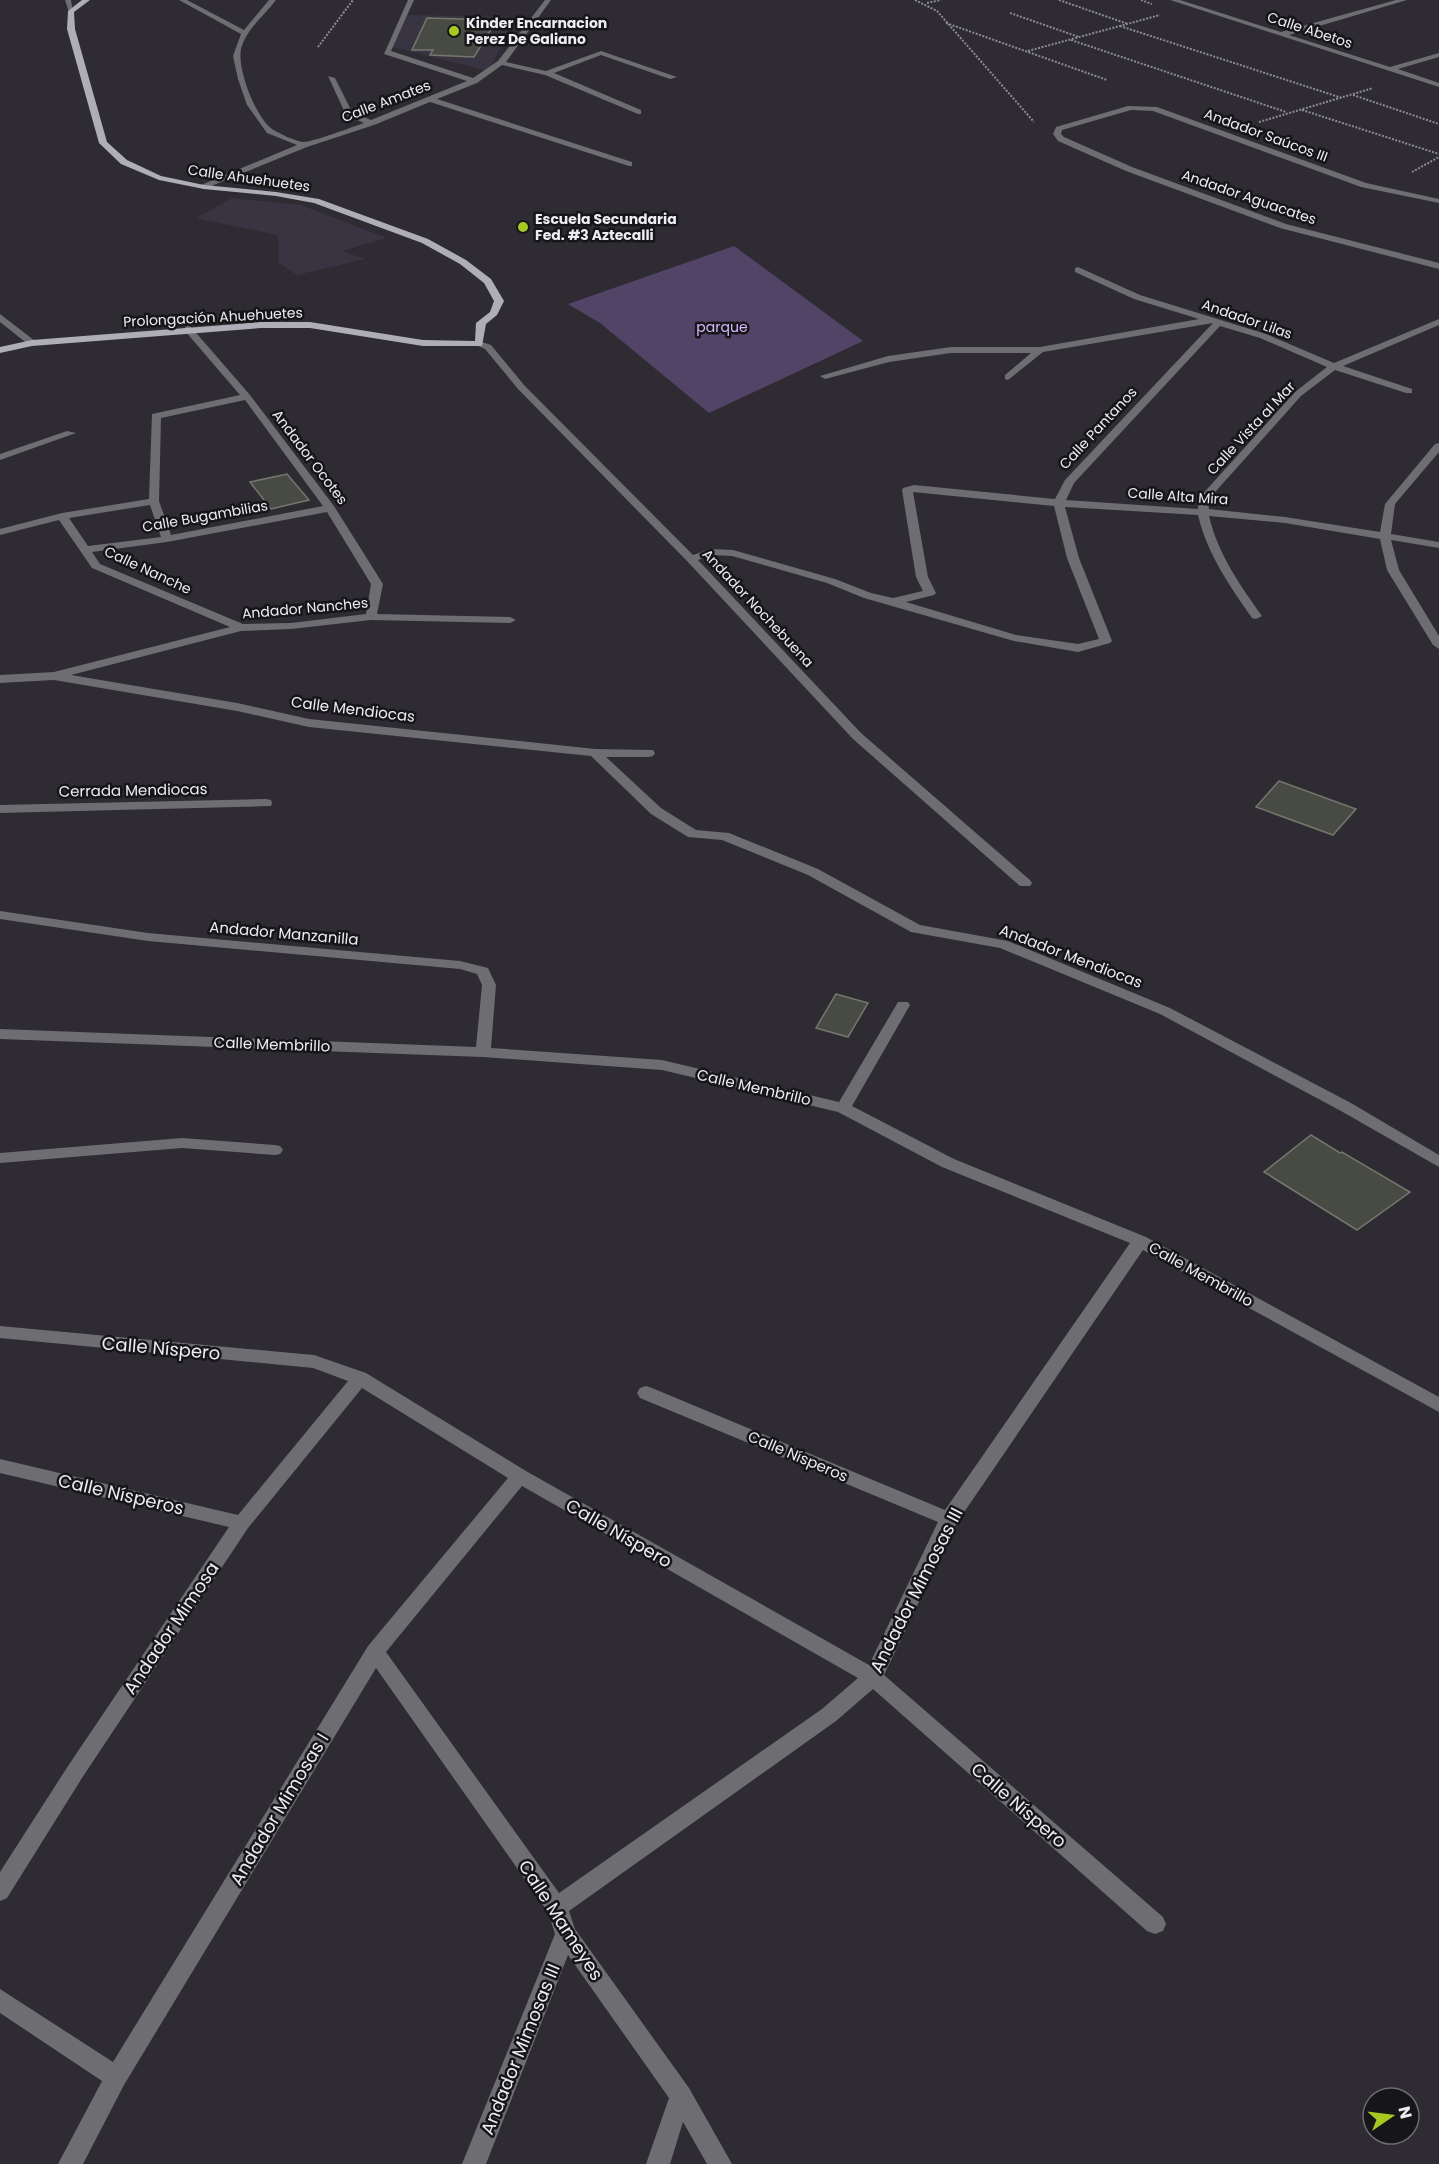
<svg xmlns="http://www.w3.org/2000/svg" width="1439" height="2164" viewBox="0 0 1439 2164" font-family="Poppins,sans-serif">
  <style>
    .built { fill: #393441 }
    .green { fill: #524466 }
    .building { fill: #484b43; stroke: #75776e; stroke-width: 1.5 }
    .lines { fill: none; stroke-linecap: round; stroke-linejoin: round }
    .path { stroke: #8d8b92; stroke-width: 2; stroke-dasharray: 2 1.5; stroke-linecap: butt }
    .minor { fill: #6e6d71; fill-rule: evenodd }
    .major { fill: #afadb5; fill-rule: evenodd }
    .poi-dot { fill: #a6c821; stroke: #161518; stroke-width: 2 }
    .labels { text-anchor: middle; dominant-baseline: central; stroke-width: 5; stroke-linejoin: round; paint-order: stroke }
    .far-poi-label { font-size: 14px; font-weight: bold; fill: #eeecf2; stroke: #161518; text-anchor: start }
    .far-street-label { font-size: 14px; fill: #eeecf2; stroke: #161518 }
    .far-park-label { font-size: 14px; fill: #d6bafe; stroke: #161518 }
    .street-label { font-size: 15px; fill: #eeecf2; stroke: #161518 }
    .near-street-label { font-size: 18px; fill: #eeecf2; stroke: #161518 }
  </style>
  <rect width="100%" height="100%" fill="#2e2b33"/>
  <path class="built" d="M407,15L518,17L488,71L389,46Z
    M232,198L301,205L387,238L342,251L365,259L297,275L278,262L279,245L277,235L196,218Z"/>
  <path class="green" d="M734,246L863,341L709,413L600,323L568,304Z"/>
  <path class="building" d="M427,18L497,20L474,57L430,55L433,50H412Z
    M287,474L309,500L271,509L250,482Z
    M1279,781L1356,809L1333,835L1256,807Z
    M836,994L868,1003L848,1037L816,1028Z
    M1311,1135L1340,1153L1342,1152L1410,1192L1357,1230L1264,1172Z"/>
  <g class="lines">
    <path class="path" d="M915,0L937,11L1034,122
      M1059,0L1128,24
      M1141,0L1152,4
      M927,3L941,0
      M1010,13L1079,37
      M946,23L1107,80
      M1120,26L1342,98
      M1071,40L1286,112
      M318,47L353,0
      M1028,51L1160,15
      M1353,95L1439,124
      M1302,110L1439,154
      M1259,122L1373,88
      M1412,172L1439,157"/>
    <path class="minor" d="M65,0H71L73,12H69Z
      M179,0H187L244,30L269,0H276C265,15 246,29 241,49C237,69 255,116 272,129C280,134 293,140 302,142C311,143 352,127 364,123L346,115L328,76L335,78L352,112L371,120L467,81L384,54L408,0H414L391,51L473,78L498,61L545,0H551L506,62L546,71L601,51L677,77L670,79L601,55L554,73L641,110V114H638L545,75L502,65L477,83L437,99L632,162V166H629L430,102L374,125L307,147L204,189L200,187L201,185L297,145L267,133L247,105L238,79L233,56L241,34Z
      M1170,0H1180L1281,32L1396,0H1407L1289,35L1390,67L1439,53V57L1398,69L1439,83V87Z
      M1128,106L1157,107L1366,183L1439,199V203L1361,187L1153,111L1131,110L1062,130L1061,134L1064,137L1132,167L1286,224L1439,263V269L1280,228L1126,171L1058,141L1053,134L1056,127Z
      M1078,267L1140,295L1266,334L1334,363L1439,319V325L1343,366L1412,389V393H1406L1335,370L1301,396L1208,500L1209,509L1285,517L1380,532L1385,504L1435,444L1439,443V452L1395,504L1391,534L1439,542V548L1391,540L1399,570L1439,636V649L1433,645L1387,570L1380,539L1285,523L1209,516C1218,554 1240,585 1262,616L1256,619L1252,618C1230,586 1207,554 1198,515L1065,507L1079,558L1112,641L1110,643L1078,652L1014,641L864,598L827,583L732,556L711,555L698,560L861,733L1030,880L1032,883L1030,886H1020L853,739L687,561L518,389L485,349L474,344L479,341L491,345L524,385L693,555L710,549L733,550L835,579L871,593L893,598L923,591L916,577L902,490L903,488L914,485L1055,499L1065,480L1213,323L1043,352L1008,380L1005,379V375L1031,353H951L889,362L825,379L820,376L888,356L951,347H1040L1199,319L1134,299L1075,272V268ZM1220,326L1260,338L1327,367L1295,392L1199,498L1198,509L1066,500L1074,483ZM913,492L1054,506L1067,558L1099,639L1078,644L1016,635L906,602L934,595L936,593L928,577Z
      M0,314L35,341V345H29L0,322Z
      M188,326L191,327L250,395L334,506L383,584L377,614L510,617L516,620L510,623L371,620L291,629L241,631L71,675L237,703L309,719L595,749L653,750L655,753L653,756L649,757H606L661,808L696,830L729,833L818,869L920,925L1008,941L1170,1008L1351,1103L1439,1155V1167L1341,1111L1160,1014L1000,948L911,932L808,875L722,840L688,837L651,814L591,756L309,727L237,711L54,680L0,683V675L54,672L230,627L92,568L59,520L0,535V529L62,513L149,499L152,414L240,395L185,331V327ZM245,400L323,506L171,535L159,501L161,418ZM150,505L161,537L88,546L69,518ZM327,512L371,584L366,614L291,623L243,624L100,564L92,552L167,542Z
      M67,431L76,433L0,460V454Z
      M266,799L271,800L272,803L271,806L0,813V805Z
      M0,911L148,933L460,961L488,968L496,985L491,1048L662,1060L839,1102L898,1002H908L910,1005L852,1106L954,1159L1146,1237L1439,1397V1412L1143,1250L956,1524L884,1675L1163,1917L1166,1924L1163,1931L1155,1934L1147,1931L873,1689L836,1721L569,1911L575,1929L689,2088L732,2164H707L683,2122L670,2164H646L669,2098L568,1955L486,2164H462L555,1934L548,1912L376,1668L124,2085L83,2164H58L102,2081L0,2013V1989L113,2062L368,1646L508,1478L362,1388L248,1528L82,1778L7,1898L0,1901V1872L68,1766L229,1527L0,1473V1459L238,1515L348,1381L313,1368L0,1338V1326L314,1355L366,1373L526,1471L869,1665L938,1522L640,1398L637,1393L640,1388L646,1386L652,1388L945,1510L1130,1243L942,1167L838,1112L662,1070L483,1057L0,1039V1029L476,1047L482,985L477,974L460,969L148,941L0,919ZM522,1486L858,1678L822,1709L559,1893L386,1652Z
      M182,1138L275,1145L280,1146L283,1150L280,1154L275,1155L182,1148L0,1163V1153Z"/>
    <path class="major" d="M82,0H90L74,12L75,29L107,142L127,160L161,176L204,185L276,192L319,199L428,239L466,260L491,279L504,301L497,315L486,324L482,346H423L310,328H261L32,346L0,353V347L32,340L261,322H310L423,340L475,341L476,323L490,312L494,301L484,283L460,264L422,243L314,203L276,196L204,189L159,180L121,164L99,143L67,29L68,11Z"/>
  </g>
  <g class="poi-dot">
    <circle cx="454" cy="31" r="6"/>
    <circle cx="523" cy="227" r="6"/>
  </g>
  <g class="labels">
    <g class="far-poi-label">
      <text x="466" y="23">Kinder Encarnacion<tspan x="466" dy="16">Perez De Galiano</tspan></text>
      <text x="535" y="219">Escuela Secundaria<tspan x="535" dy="16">Fed. #3 Aztecalli</tspan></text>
    </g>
    <g class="far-street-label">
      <text transform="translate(1310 30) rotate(18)">Calle Abetos</text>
      <text transform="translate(386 101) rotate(-21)">Calle Amates</text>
      <text transform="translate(1266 135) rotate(20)">Andador Saúcos III</text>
      <text transform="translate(249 178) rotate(8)">Calle Ahuehuetes</text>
      <text transform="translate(1249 197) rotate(19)">Andador Aguacates</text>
      <text transform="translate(213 317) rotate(-3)">Prolongación Ahuehuetes</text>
      <text transform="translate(1247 319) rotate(19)">Andador Lilas</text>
      <text transform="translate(1098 428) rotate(-47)">Calle Pantanos</text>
      <text transform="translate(1251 428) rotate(-47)">Calle Vista al Mar</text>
      <text transform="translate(310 457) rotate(53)">Andador Ocotes</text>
      <text transform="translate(1178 496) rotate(4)">Calle Alta Mira</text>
      <text transform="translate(205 516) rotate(-10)">Calle Bugambilias</text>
      <text transform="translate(148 570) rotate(25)">Calle Nanche</text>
      <text transform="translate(305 608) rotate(-5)">Andador Nanches</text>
      <text transform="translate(758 608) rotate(47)">Andador Nochebuena</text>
    </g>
    <g class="far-park-label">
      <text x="722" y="327">parque</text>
    </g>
    <g class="street-label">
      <text transform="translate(353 709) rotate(7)">Calle Mendiocas</text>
      <text transform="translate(133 790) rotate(-1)">Cerrada Mendiocas</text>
      <text transform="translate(284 933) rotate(5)">Andador Manzanilla</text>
      <text transform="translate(1071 956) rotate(21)">Andador Mendiocas</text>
      <text transform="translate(272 1044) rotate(2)">Calle Membrillo</text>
      <text transform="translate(754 1087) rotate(13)">Calle Membrillo</text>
      <text transform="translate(1201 1274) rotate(29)">Calle Membrillo</text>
      <text transform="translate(798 1456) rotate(23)">Calle Nísperos</text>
    </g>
    <g class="near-street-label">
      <text transform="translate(161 1348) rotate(5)">Calle Níspero</text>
      <text transform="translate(121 1494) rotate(13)">Calle Nísperos</text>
      <text transform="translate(619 1533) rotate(30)">Calle Níspero</text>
      <text transform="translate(916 1590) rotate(-63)">Andador Mimosas III</text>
      <text transform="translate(171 1628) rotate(-56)">Andador Mimosa</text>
      <text transform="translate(1019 1805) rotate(41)">Calle Níspero</text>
      <text transform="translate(279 1809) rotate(-59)">Andador Mimosas I</text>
      <text transform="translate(561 1920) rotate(57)">Calle Mameyes</text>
      <text transform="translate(520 2049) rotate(-68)">Andador Mimosas III</text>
    </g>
  </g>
  <g transform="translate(1391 2116) rotate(76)"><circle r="28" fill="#161518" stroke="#6c6b6f" stroke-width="1.5"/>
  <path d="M0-4.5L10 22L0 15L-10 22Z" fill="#a6c821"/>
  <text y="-9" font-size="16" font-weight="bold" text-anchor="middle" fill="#eeecf2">N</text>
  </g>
</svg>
